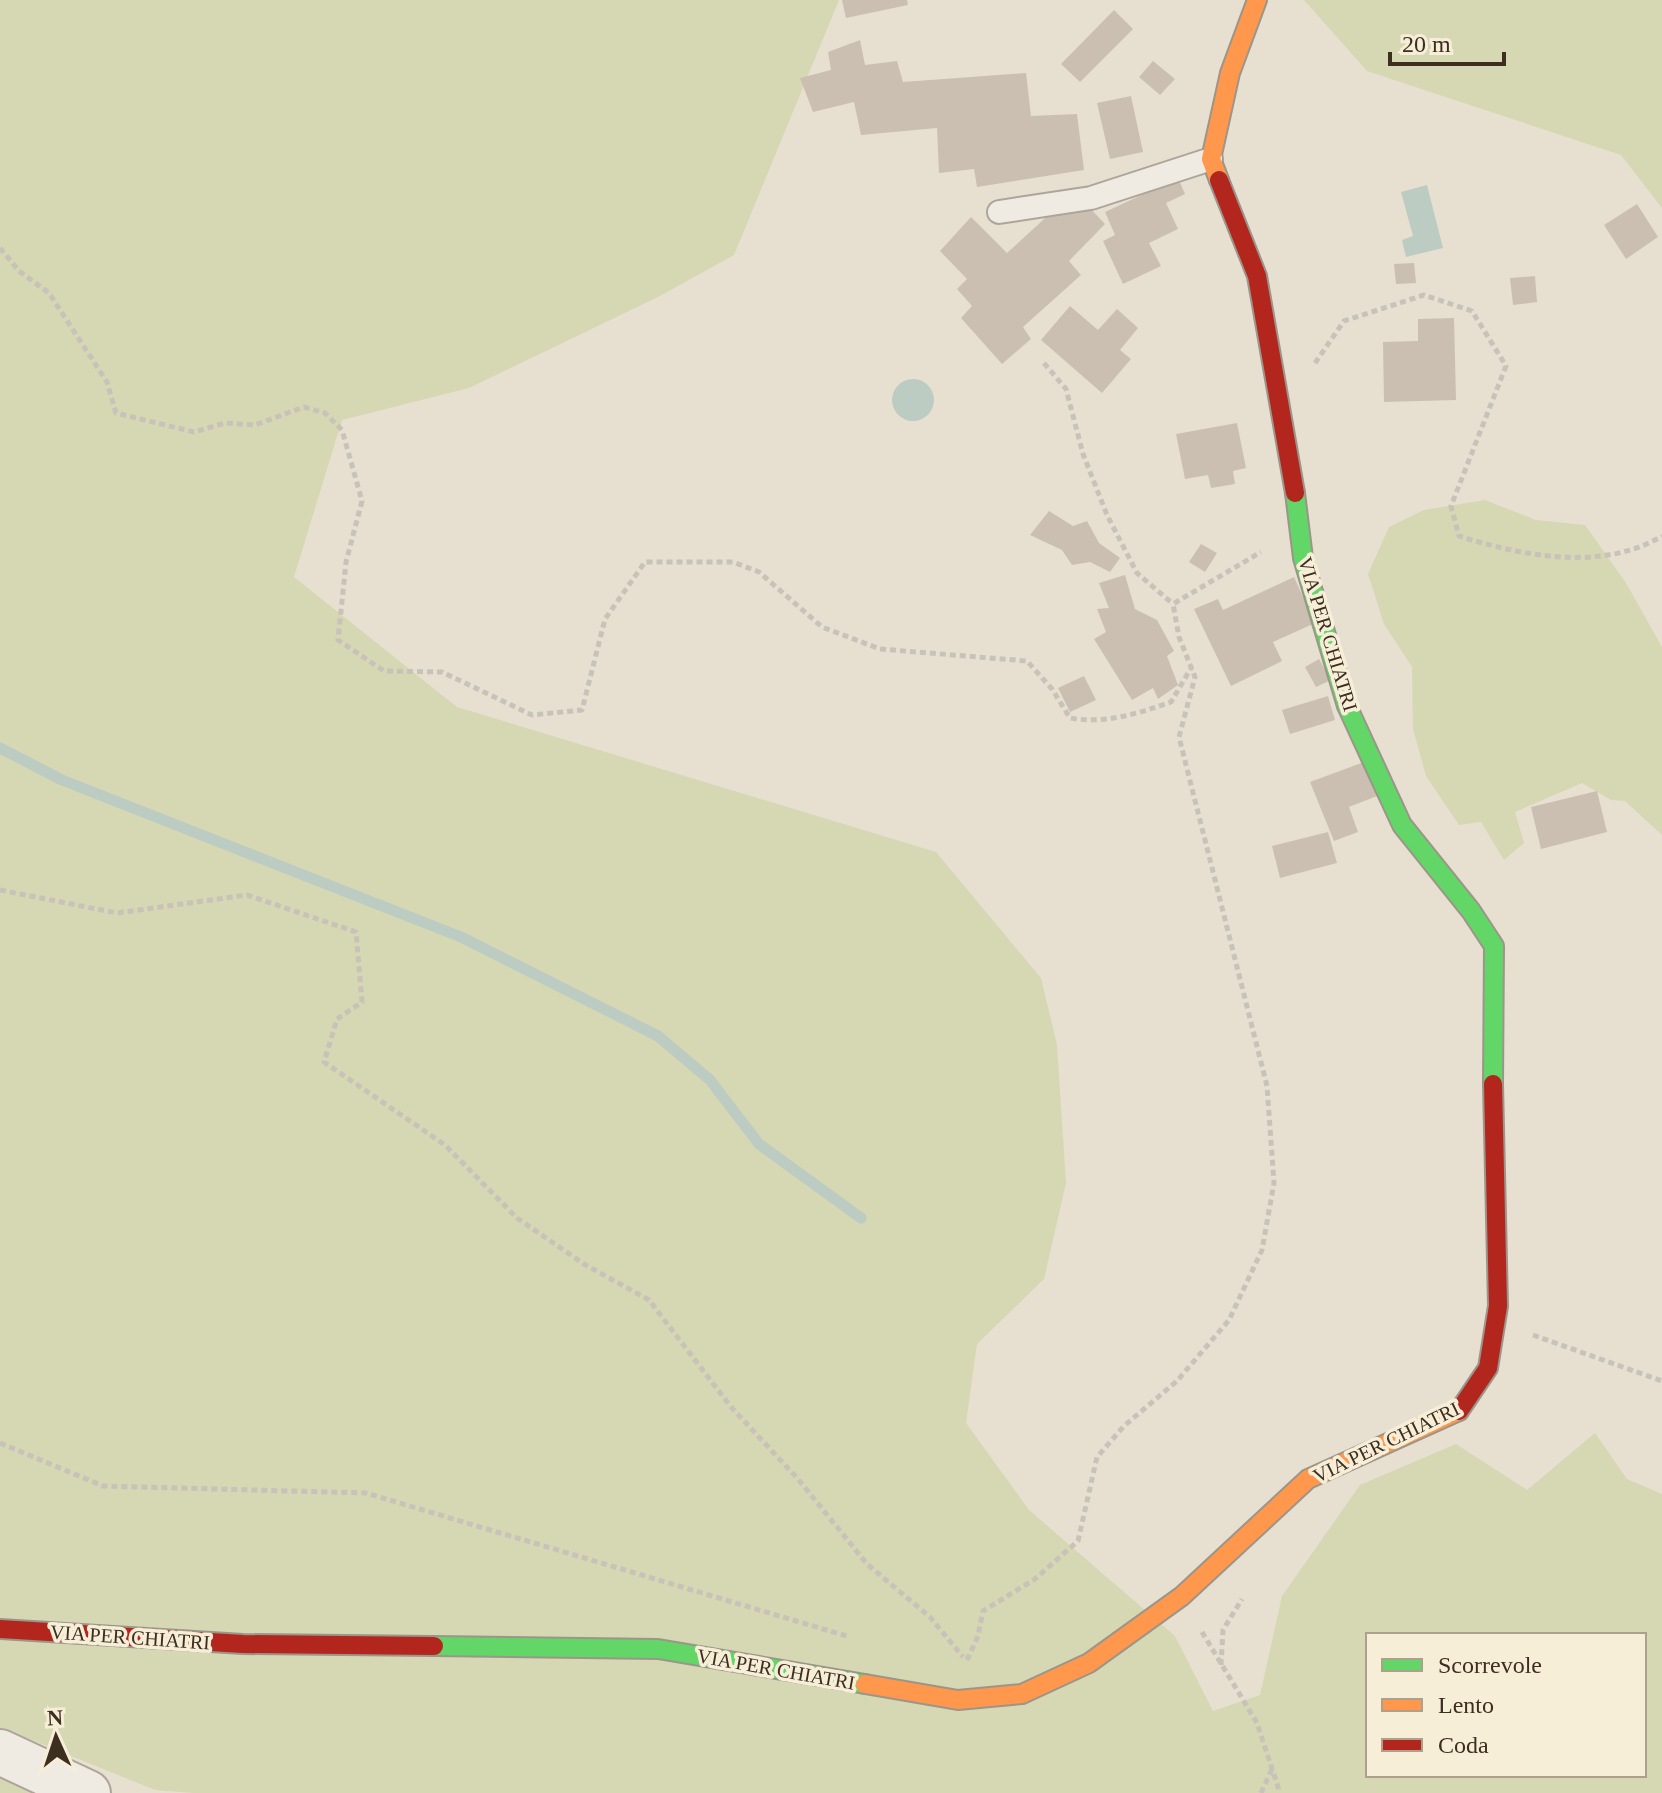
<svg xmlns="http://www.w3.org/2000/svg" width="1662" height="1793" viewBox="0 0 1662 1793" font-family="Georgia,serif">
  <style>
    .green { fill: #d6d7b3; fill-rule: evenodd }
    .water { fill: #bcccc2 }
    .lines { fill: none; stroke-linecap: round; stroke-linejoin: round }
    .stream { stroke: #bcccc2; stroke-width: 11 }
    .building { fill: #cbbfb2 }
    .lane-casing { stroke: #ada599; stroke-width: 26 }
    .street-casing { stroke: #ada599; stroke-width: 48 }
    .fast-casing { stroke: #9c958a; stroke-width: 22 }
    .slow-casing { stroke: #9c958a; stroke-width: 22 }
    .jam-casing { stroke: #9c958a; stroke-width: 22 }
    .path { stroke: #c8c2b9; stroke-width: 5; stroke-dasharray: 6 4; stroke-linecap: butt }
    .lane { stroke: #efebe3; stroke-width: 22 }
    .street { stroke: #efebe3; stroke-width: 44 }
    .fast { stroke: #63d668; stroke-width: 18 }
    .slow { stroke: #ff974d; stroke-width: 18 }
    .jam { stroke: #b3261e; stroke-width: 18 }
    .labels { text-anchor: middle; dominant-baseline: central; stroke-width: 7; stroke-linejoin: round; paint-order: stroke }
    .street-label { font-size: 20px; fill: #3d2e20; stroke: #f7eed8 }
  </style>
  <rect width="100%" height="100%" fill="#e7e0d1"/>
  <path class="green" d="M0,0H839L734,255L658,297L469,388L342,420L294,577L457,707L936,852L1041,978L1057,1045L1066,1183L1044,1279L977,1344L966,1423L1029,1510L1175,1636L1213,1711L1260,1695L1282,1596L1360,1485L1456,1444L1527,1490L1595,1433L1627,1479L1662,1494V1793H193L155,1790L22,1736L37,1785L44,1793H0ZM1368,1635H1644V1775H1368Z
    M1304,0H1662V208L1621,155L1367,71Z
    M1485,500L1536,520L1585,525L1626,583L1662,647V835L1625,801L1611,800L1582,783L1515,812L1524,843L1504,860L1481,822L1459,825L1426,776L1413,729L1412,667L1384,624L1368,574L1389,527L1424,510Z"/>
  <path class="water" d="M1427,185L1443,248L1406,257L1402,240L1413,236L1401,192Z
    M892 400a21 21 0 1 1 42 0a21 21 0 1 1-42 0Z"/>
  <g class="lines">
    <path class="stream" d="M0,748L62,780L461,937L658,1036L710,1080L759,1144L861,1218"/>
  </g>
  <path class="building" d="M842,0H907L908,5L846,18Z
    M1114,10L1133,29L1080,82L1061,64Z
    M860,40L865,65L897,61L903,82L1026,73L1031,116L1077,114L1084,170L977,187L974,169L939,173L937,128L861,135L854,102L813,112L800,78L831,70L828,52Z
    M1153,61L1175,79L1160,95L1139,77Z
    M1131,96L1143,152L1110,159L1097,103Z
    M1178,178L1185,194L1166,203L1178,229L1149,243L1161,266L1123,284L1103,241L1115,235L1105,212Z
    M1637,204L1658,237L1626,259L1604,225Z
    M1087,205L1105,224L1069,261L1081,275L1023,327L1031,339L1002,364L961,318L972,306L957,289L967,279L940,251L971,217L1007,253L1055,209Z
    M1414,263L1416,283L1396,284L1394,264Z
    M1535,276L1537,302L1513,305L1510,278Z
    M1070,306L1098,330L1117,309L1138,328L1120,350L1131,359L1102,393L1041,340Z
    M1454,318L1456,400L1384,402L1383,342L1418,341V319Z
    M1237,423L1246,468L1233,471L1235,484L1211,488L1208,475L1185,479L1176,434Z
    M1049,511L1073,526L1087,521L1099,543L1120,558L1110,572L1090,562L1072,565L1062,550L1030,535Z
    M1201,544L1217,553L1205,572L1189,562Z
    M1125,575L1135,609L1157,620L1174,651L1167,656L1178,685L1158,699L1153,688L1132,700L1094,639L1106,632L1097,609L1109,608L1099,583Z
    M1294,577L1315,623L1273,642L1282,661L1231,686L1194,609L1218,599L1223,610Z
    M1319,659L1331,680L1316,687L1305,667Z
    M1084,676L1096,700L1070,712L1058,688Z
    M1328,696L1335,720L1290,734L1282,710Z
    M1364,762L1377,796L1349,807L1358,832L1334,841L1310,782Z
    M1597,791L1607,832L1541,849L1531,807Z
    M1328,832L1337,863L1280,878L1272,846Z"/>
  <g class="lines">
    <defs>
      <path id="lane" d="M999,212L1091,198L1211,159"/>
      <path id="street" d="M0,1752L88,1793"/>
      <path id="fast" d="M1295,493L1303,558L1347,706L1402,825L1471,911L1494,946L1493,1084
        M434,1646L658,1649L865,1684"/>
      <path id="slow" d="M1219,180L1211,159L1230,73L1257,0
        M865,1684L958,1700L1022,1694L1089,1663L1182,1596L1308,1479L1459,1411"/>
      <path id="jam" d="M1219,180L1257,276L1295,493
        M1459,1411L1488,1368L1498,1306L1493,1084
        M0,1629L243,1644L434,1646"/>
    </defs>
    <use href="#lane" class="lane-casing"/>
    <use href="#street" class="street-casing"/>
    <use href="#fast" class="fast-casing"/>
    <use href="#slow" class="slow-casing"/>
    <use href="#jam" class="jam-casing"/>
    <path class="path" d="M0,248L19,271L49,293L107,382L116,413L194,432L225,423L255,425L304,407L325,413L342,430L362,501L346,562L338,640L384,671L442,672L532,715L582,710L605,619L645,562H733L759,572L822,627L880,649L1027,661L1052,689L1070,718C1105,724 1137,714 1171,702L1191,668
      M1044,363L1066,389L1083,454L1107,515L1137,573L1173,604
      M1315,363L1344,321L1424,295L1472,311L1506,366L1451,506L1459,536C1522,556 1602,572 1662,536
      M0,890L117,913L247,895L356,932L362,1002L337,1019L324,1062L445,1145L517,1218L584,1264L649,1300L731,1407L798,1479L867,1564L930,1617L963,1657
      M1533,1335L1662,1381
      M0,1443L103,1486L366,1493L850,1637
      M1202,1632L1257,1723L1280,1793
      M967,1660L978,1636L983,1611L1035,1579L1078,1541L1097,1457L1124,1426L1177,1381L1229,1320L1262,1250L1274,1183L1267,1086L1179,737L1195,677L1179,637L1173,604L1261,552
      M1221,1665L1223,1630L1242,1599
      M1261,1793L1272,1769"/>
    <use href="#lane" class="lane"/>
    <use href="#street" class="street"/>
    <use href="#fast" class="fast"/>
    <use href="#slow" class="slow"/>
    <use href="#jam" class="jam"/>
  </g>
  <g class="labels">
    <g class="street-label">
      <text transform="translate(1328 634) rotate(73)">VIA PER CHIATRI</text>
      <text transform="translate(1386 1442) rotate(-26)">VIA PER CHIATRI</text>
      <text transform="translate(130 1637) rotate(4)">VIA PER CHIATRI</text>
      <text transform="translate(776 1669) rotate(10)">VIA PER CHIATRI</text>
    </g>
  </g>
  <rect x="1366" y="1633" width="280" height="144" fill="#f7eed8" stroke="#ada18e" stroke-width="2"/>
  <rect x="1382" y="1659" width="40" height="12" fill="#63d668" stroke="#ada18e" stroke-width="2"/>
  <text x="1438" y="1673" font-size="24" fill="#3d2e20">Scorrevole</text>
  <rect x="1382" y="1699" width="40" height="12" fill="#ff974d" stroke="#ada18e" stroke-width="2"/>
  <text x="1438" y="1713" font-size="24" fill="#3d2e20">Lento</text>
  <rect x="1382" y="1739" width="40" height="12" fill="#b3261e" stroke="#ada18e" stroke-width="2"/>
  <text x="1438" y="1753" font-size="24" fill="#3d2e20">Coda</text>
  <g transform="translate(56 1737) rotate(357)" stroke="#f7eed8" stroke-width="6" paint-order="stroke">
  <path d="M0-6L14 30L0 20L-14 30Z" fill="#3d2e20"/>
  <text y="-12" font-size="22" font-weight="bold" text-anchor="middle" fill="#3d2e20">N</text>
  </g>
  <path d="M1390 52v12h114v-12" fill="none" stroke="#3d2e20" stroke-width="4"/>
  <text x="1402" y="52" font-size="24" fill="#3d2e20" stroke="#f7eed8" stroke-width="6" paint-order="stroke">20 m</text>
</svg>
